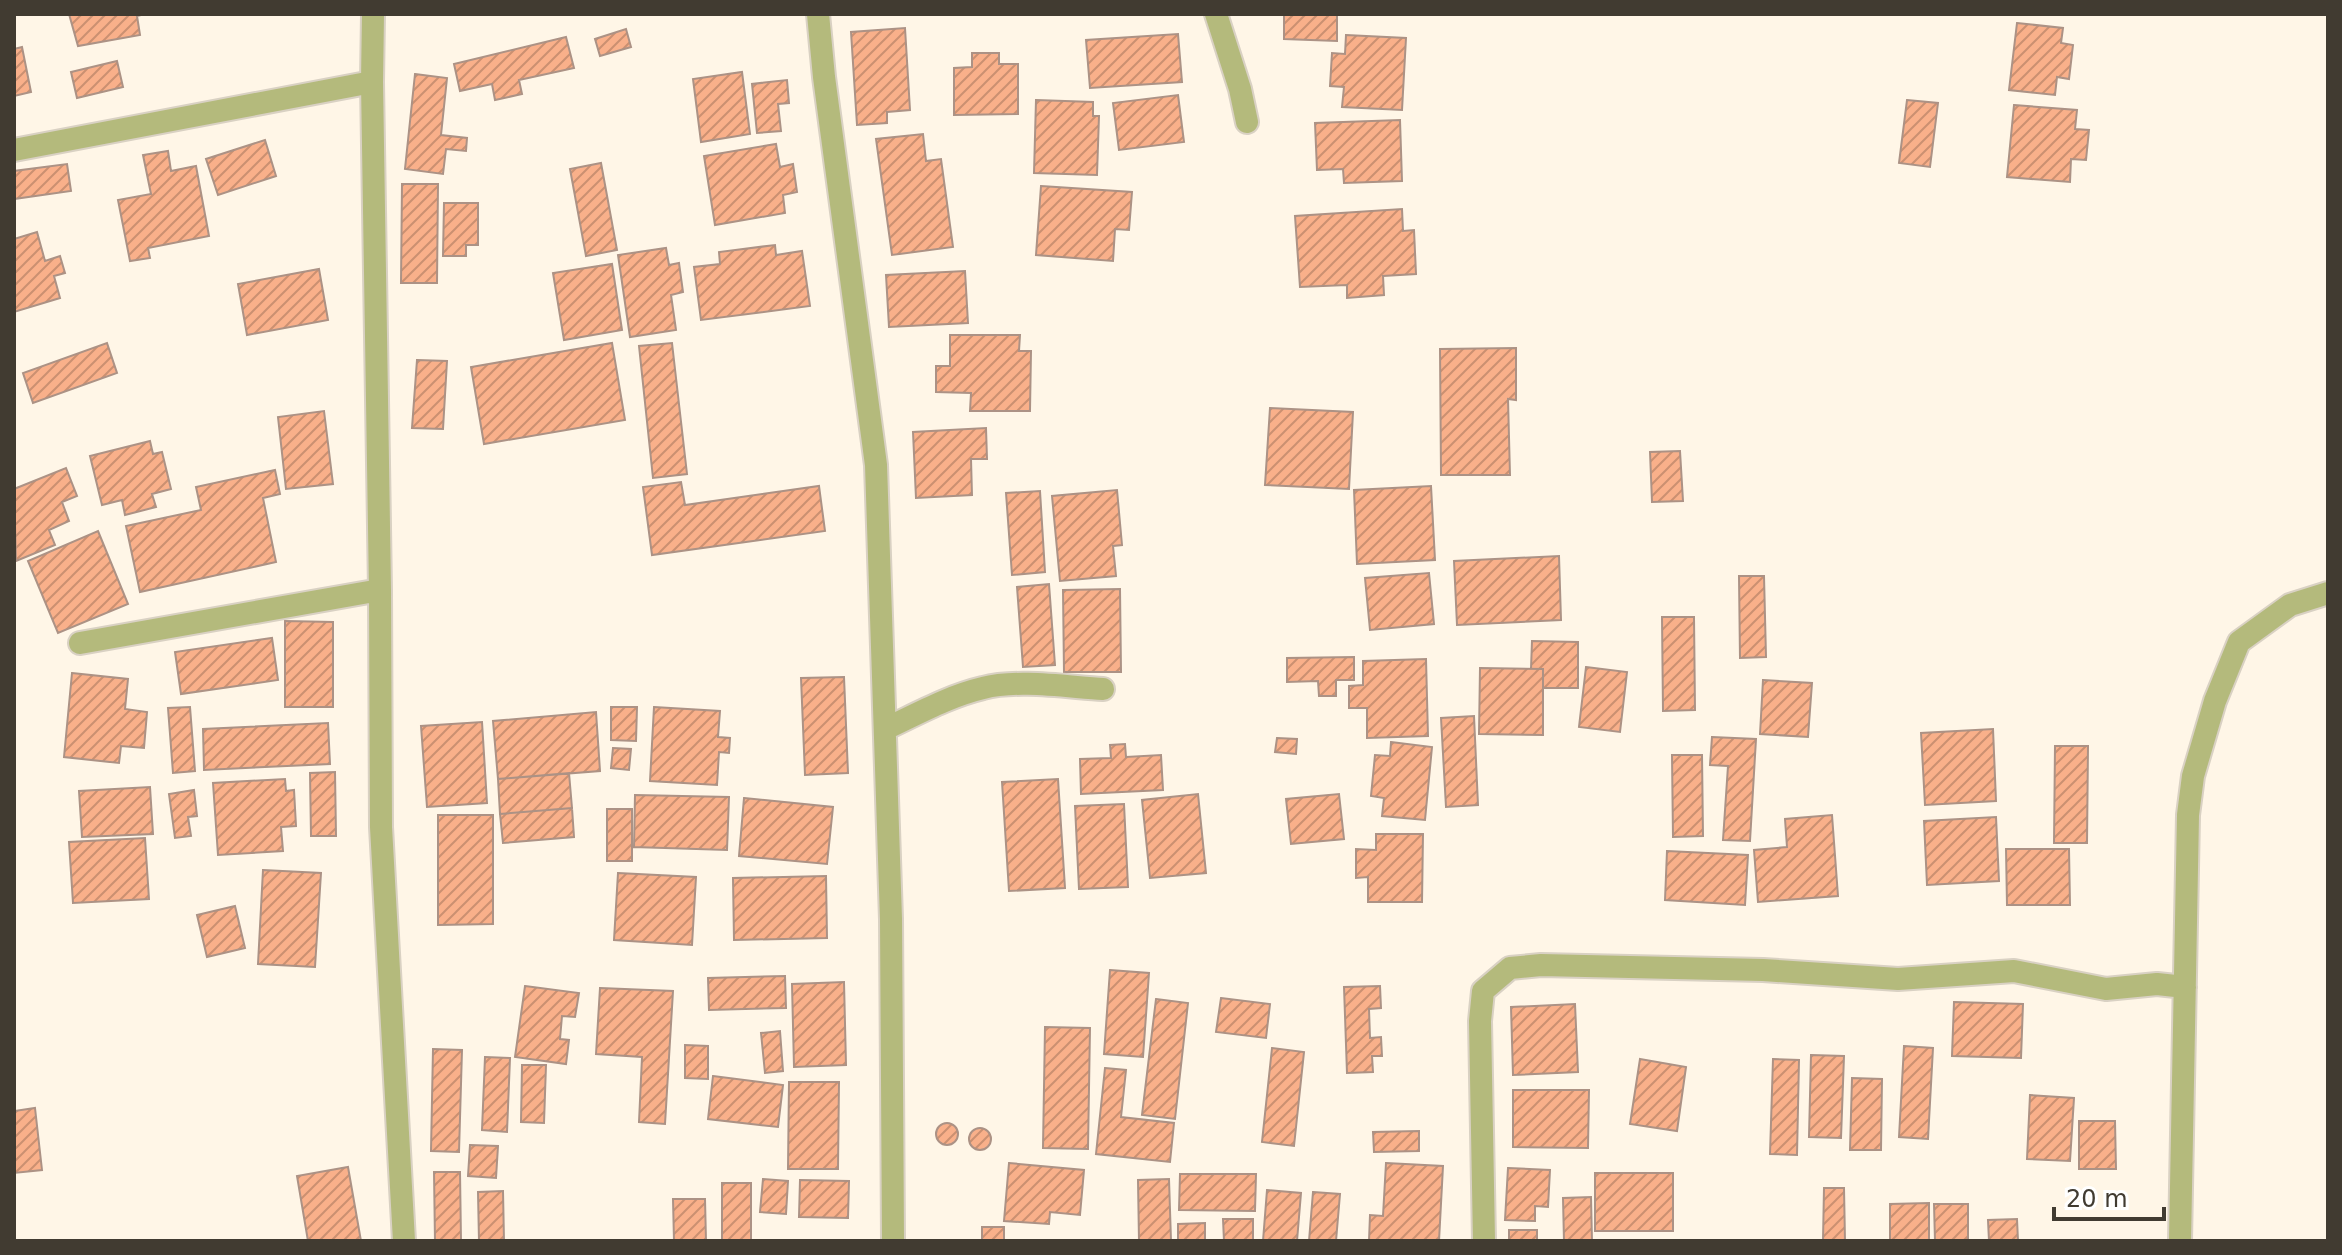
<svg xmlns="http://www.w3.org/2000/svg" width="2342" height="1255" viewBox="0 0 2342 1255" font-family="'DejaVu Sans',sans-serif">
  <style>
    .building { fill: url(#building-hatch); stroke: #ac9285; stroke-width: 2 }
    .lines { fill: none; stroke-linecap: round; stroke-linejoin: round }
    .minor-casing { stroke: #d9d1c3; stroke-width: 26 }
    .minor { stroke: #b4ba7c; stroke-width: 22 }
  </style>
  <defs>
    <pattern id="building-hatch" width="6" height="6" patternUnits="userSpaceOnUse" patternTransform="scale(2)"><rect width="6" height="6" fill="#f9b08a"/><path d="M-1 1l2-2M0 6l6-6M5 7l2-2" fill="none" stroke="#cb9071"/></pattern>
  </defs>
  <rect width="100%" height="100%" fill="#fff6e7"/>
  <path class="building" d="M69,14H145L137,16L140,35L78,46Z
    M1284,14H1337V41L1284,39Z
    M2017,23L2063,28L2061,43L2073,45L2069,79L2057,77L2055,95L2009,90Z
    M905,28L910,110L887,112V123L857,125L851,32Z
    M626,29L631,47L600,56L595,39Z
    M1178,34L1182,82L1090,88L1086,40Z
    M1346,35L1406,38L1402,110L1342,107L1344,87L1330,86L1332,53L1345,54Z
    M566,37L574,68L519,80L522,94L495,100L492,84L460,91L454,64Z
    M22,47L31,92L14,96V49Z
    M972,53H999V64H1018V114L954,115V68L972,67Z
    M117,61L123,87L77,98L71,72Z
    M742,72L750,134L701,142L693,79Z
    M415,74L447,78L441,135L467,138L466,151L446,149L443,174L405,169Z
    M787,80L789,103L778,104L781,131L757,133L752,84Z
    M1178,95L1184,142L1119,150L1113,103Z
    M1036,100L1093,102V116H1099L1097,175L1034,173Z
    M1907,100L1938,103L1930,167L1899,163Z
    M2014,105L2077,110L2075,129L2089,130L2086,160L2071,159L2070,182L2007,177Z
    M1400,120L1402,181L1344,183L1343,169L1317,170L1315,123Z
    M923,134L926,161L941,159L953,247L892,255L876,139Z
    M265,140L276,176L218,195L206,159Z
    M776,144L780,167L793,164L797,192L783,195L785,213L715,225L704,156Z
    M168,151L171,171L196,166L209,236L148,248L150,258L130,261L118,200L151,194L143,155Z
    M601,163L617,250L586,256L570,169Z
    M67,164L71,191L14,199V171Z
    M402,184H438L437,283H401Z
    M1041,186L1132,192L1129,230L1115,229L1113,261L1036,255Z
    M444,203H478V245H466V256H443Z
    M1402,209L1403,231L1414,230L1416,274L1383,276L1384,295L1347,298V285L1300,287L1295,216Z
    M37,232L45,261L60,256L65,273L54,276L60,298L14,312V239Z
    M775,245L776,255L802,251L810,306L701,320L694,267L720,264L719,252Z
    M666,248L669,265L679,263L683,292L671,295L676,330L630,337L618,255Z
    M612,264L622,330L564,340L553,273Z
    M319,269L328,320L247,335L238,284Z
    M965,271L968,323L889,327L886,275Z
    M950,335H1020L1019,351H1031L1030,411H970L971,393L936,392V366H950Z
    M107,343L117,373L33,403L23,373Z
    M612,343L625,420L484,444L471,367Z
    M672,343L687,474L653,478L639,346Z
    M1516,348V400L1508,399L1510,475H1441L1440,349Z
    M417,360L447,361L443,429L412,428Z
    M1270,408L1353,412L1349,489L1265,485Z
    M324,411L333,484L286,489L278,417Z
    M986,428L987,459H971L972,495L916,498L913,432Z
    M150,441L153,454L162,452L171,489L152,494L156,507L125,515L122,500L102,505L90,456Z
    M1680,451L1683,501L1652,502L1650,452Z
    M66,468L77,496L62,502L69,521L49,530L55,545L16,561L14,489Z
    M275,470L280,494L263,498L276,562L140,592L126,526L201,510L196,487Z
    M681,482L685,505L819,486L825,531L652,555L643,487Z
    M1431,486L1435,560L1357,564L1354,490Z
    M1117,490L1122,545L1113,546L1116,576L1060,581L1052,496Z
    M1040,491L1045,572L1012,575L1006,493Z
    M98,531L128,604L58,633L28,561Z
    M1559,556L1561,620L1457,625L1454,561Z
    M1429,573L1434,624L1370,630L1365,578Z
    M1739,576H1764L1766,657L1740,658Z
    M1049,584L1055,665L1023,667L1017,587Z
    M1120,589L1121,672H1064L1063,590Z
    M1662,617H1694L1695,710L1663,711Z
    M285,621L333,622V707H285Z
    M272,638L278,680L181,694L175,652Z
    M1532,641L1578,642V688H1543V669H1531Z
    M1354,657V680H1336V696H1319L1318,681L1287,682V658Z
    M1426,659L1428,736L1367,738V708H1349V686L1363,685V661Z
    M1586,667L1627,672L1620,732L1579,727Z
    M1480,668L1543,669V735L1479,734Z
    M72,673L128,679L125,709L147,712L144,748L121,746L119,763L64,757Z
    M844,677L848,773L805,775L801,678Z
    M1763,680L1812,683L1808,737L1760,734Z
    M190,707L195,771L173,773L168,708Z
    M611,707H637L636,741L611,740Z
    M654,707L720,711L718,737L730,738L729,753L719,752L717,785L650,781Z
    M596,712L600,771L498,779L493,721Z
    M1474,716L1478,805L1446,807L1441,718Z
    M482,722L487,803L427,807L421,726Z
    M328,723L330,764L204,770L203,729Z
    M1993,729L1996,801L1925,805L1921,733Z
    M1712,737L1756,739L1750,841L1723,840L1728,766L1710,765Z
    M1277,738L1297,739L1296,754L1275,752Z
    M1391,742L1432,747L1425,820L1382,816L1384,798L1371,796L1375,755L1390,756Z
    M1125,744L1126,757L1161,755L1163,790L1081,794L1080,759L1111,758L1110,745Z
    M2055,746H2088L2087,843H2054Z
    M613,748L631,749L629,770L611,768Z
    M1672,755H1702L1703,836L1673,837Z
    M335,772L336,836H311L310,773Z
    M569,773L572,808L500,814L498,779Z
    M285,779L286,791L294,790L296,826L281,827L283,851L218,855L213,783Z
    M1058,779L1065,888L1009,891L1002,782Z
    M150,787L153,834L82,837L79,791Z
    M194,790L197,816L188,817L191,836L175,838L169,794Z
    M1198,794L1206,873L1150,878L1142,800Z
    M1339,794L1344,839L1291,844L1286,799Z
    M635,795L729,797L727,850L634,847Z
    M744,798L833,807L827,864L739,856Z
    M1124,804L1128,887L1079,889L1075,806Z
    M572,808L574,837L503,843L500,814Z
    M607,809H632V861H607Z
    M438,815H493V924L438,925Z
    M1832,815L1838,896L1758,902L1754,850L1787,847L1785,819Z
    M1996,817L1999,881L1927,885L1924,821Z
    M1376,834H1423L1422,902H1368V877L1356,878V849L1376,850Z
    M145,838L149,899L73,903L69,842Z
    M2006,849H2069L2070,905H2007Z
    M1667,851L1748,855L1745,905L1665,900Z
    M263,870L321,873L315,967L258,964Z
    M618,873L696,877L692,945L614,940Z
    M826,876L827,938L734,940L733,878Z
    M235,906L245,948L207,957L197,915Z
    M1110,970L1149,973L1143,1057L1104,1054Z
    M785,976L786,1008L709,1010L708,978Z
    M844,982L846,1065L794,1067L792,984Z
    M525,986L579,993L575,1017L562,1016L560,1039L569,1040L566,1064L515,1057Z
    M1380,986L1381,1008L1369,1009L1370,1038L1381,1037L1382,1056H1372L1373,1072L1347,1073L1344,987Z
    M600,988L673,991L665,1124L639,1122L642,1057L596,1054Z
    M1221,998L1270,1004L1266,1038L1216,1032Z
    M1156,999L1188,1003L1175,1119L1142,1115Z
    M1954,1002L2023,1004L2021,1058L1952,1056Z
    M1575,1004L1578,1072L1513,1075L1511,1007Z
    M1045,1027L1090,1028L1088,1149L1043,1148Z
    M780,1031L783,1071L765,1073L761,1033Z
    M685,1045L708,1046V1079L685,1078Z
    M1904,1046L1933,1048L1928,1139L1899,1137Z
    M1272,1048L1304,1052L1294,1146L1262,1142Z
    M433,1049L462,1050L459,1152L431,1151Z
    M1811,1055L1844,1056L1841,1138L1809,1137Z
    M485,1057L510,1058L507,1132L482,1130Z
    M1640,1059L1686,1067L1677,1131L1630,1124Z
    M1773,1059L1799,1060L1797,1155L1770,1154Z
    M522,1065H546L544,1123L521,1122Z
    M1105,1068L1126,1070L1121,1117L1174,1123L1170,1162L1096,1154Z
    M713,1076L783,1085L778,1127L708,1119Z
    M1852,1078L1882,1079L1881,1150H1850Z
    M789,1082H839L838,1169H788Z
    M1513,1090H1589L1588,1148L1513,1147Z
    M2030,1095L2074,1098L2070,1161L2027,1159Z
    M35,1108L42,1170L14,1173V1111Z
    M2079,1121H2115L2116,1169H2079Z
    M936 1134a11 11 0 1 1 22 0a11 11 0 1 1-22 0Z
    M969 1139a11 11 0 1 1 22 0a11 11 0 1 1-22 0Z
    M1419,1131V1151L1374,1152L1373,1132Z
    M470,1145L498,1146L496,1178L468,1176Z
    M1009,1163L1084,1170L1080,1215L1050,1212L1049,1224L1004,1221Z
    M1386,1163L1443,1166L1439,1241H1369L1370,1215L1383,1216Z
    M348,1167L361,1241H308L297,1176Z
    M1508,1168L1550,1170L1548,1207L1535,1206V1221L1505,1220Z
    M434,1172H460L461,1241H435Z
    M1595,1173H1673V1231H1595Z
    M1180,1174H1256L1255,1211L1179,1210Z
    M763,1179L788,1181L786,1214L760,1212Z
    M1169,1179L1171,1241H1139L1138,1180Z
    M800,1180L849,1181L848,1218L799,1217Z
    M722,1183H751V1241H722Z
    M1824,1188H1844L1845,1241H1823Z
    M1267,1190L1301,1193L1297,1241H1263Z
    M503,1191L504,1241H479L478,1192Z
    M1313,1192L1340,1194L1336,1241H1309Z
    M1591,1197L1592,1241H1564L1563,1198Z
    M673,1199H705L706,1241H674Z
    M1929,1203V1241H1890V1204Z
    M1934,1204H1968V1241H1935Z
    M1223,1219H1253V1241H1224Z
    M2017,1219L2018,1241H1989L1988,1220Z
    M1205,1223V1241H1178V1224Z
    M982,1227H1004V1241H982Z
    M1509,1230H1537V1241H1509Z"/>
  <g class="lines">
    <defs>
      <path id="minor" d="M818,14L824,77L876,465L891,919L893,1241
        M1216,14L1240,89L1247,122
        M372,82L380,590L381,827L404,1241
        M14,150L372,82L373,14
        M80,643L380,590
        M885,729C917,714 949,696 983,688C1017,679 1068,687 1103,689
        M1484,1241L1480,1021L1483,991L1510,968L1541,965L1763,970L1898,979L2014,971L2106,989L2157,984L2185,987
        M2180,1241L2188,815L2193,776L2215,701L2239,642L2290,605L2328,593"/>
    </defs>
    <use href="#minor" class="minor-casing"/>
    <use href="#minor" class="minor"/>
  </g>
  <rect width="2342" height="1255" fill="none" stroke="#413b31" stroke-width="32"/>
  <path d="M2054 1207v12h110v-12" fill="none" stroke="#413b31" stroke-width="4"/>
  <text x="2066" y="1207" font-size="24" fill="#413b31" stroke="#ffffff" stroke-width="6" paint-order="stroke">20 m</text>
</svg>
